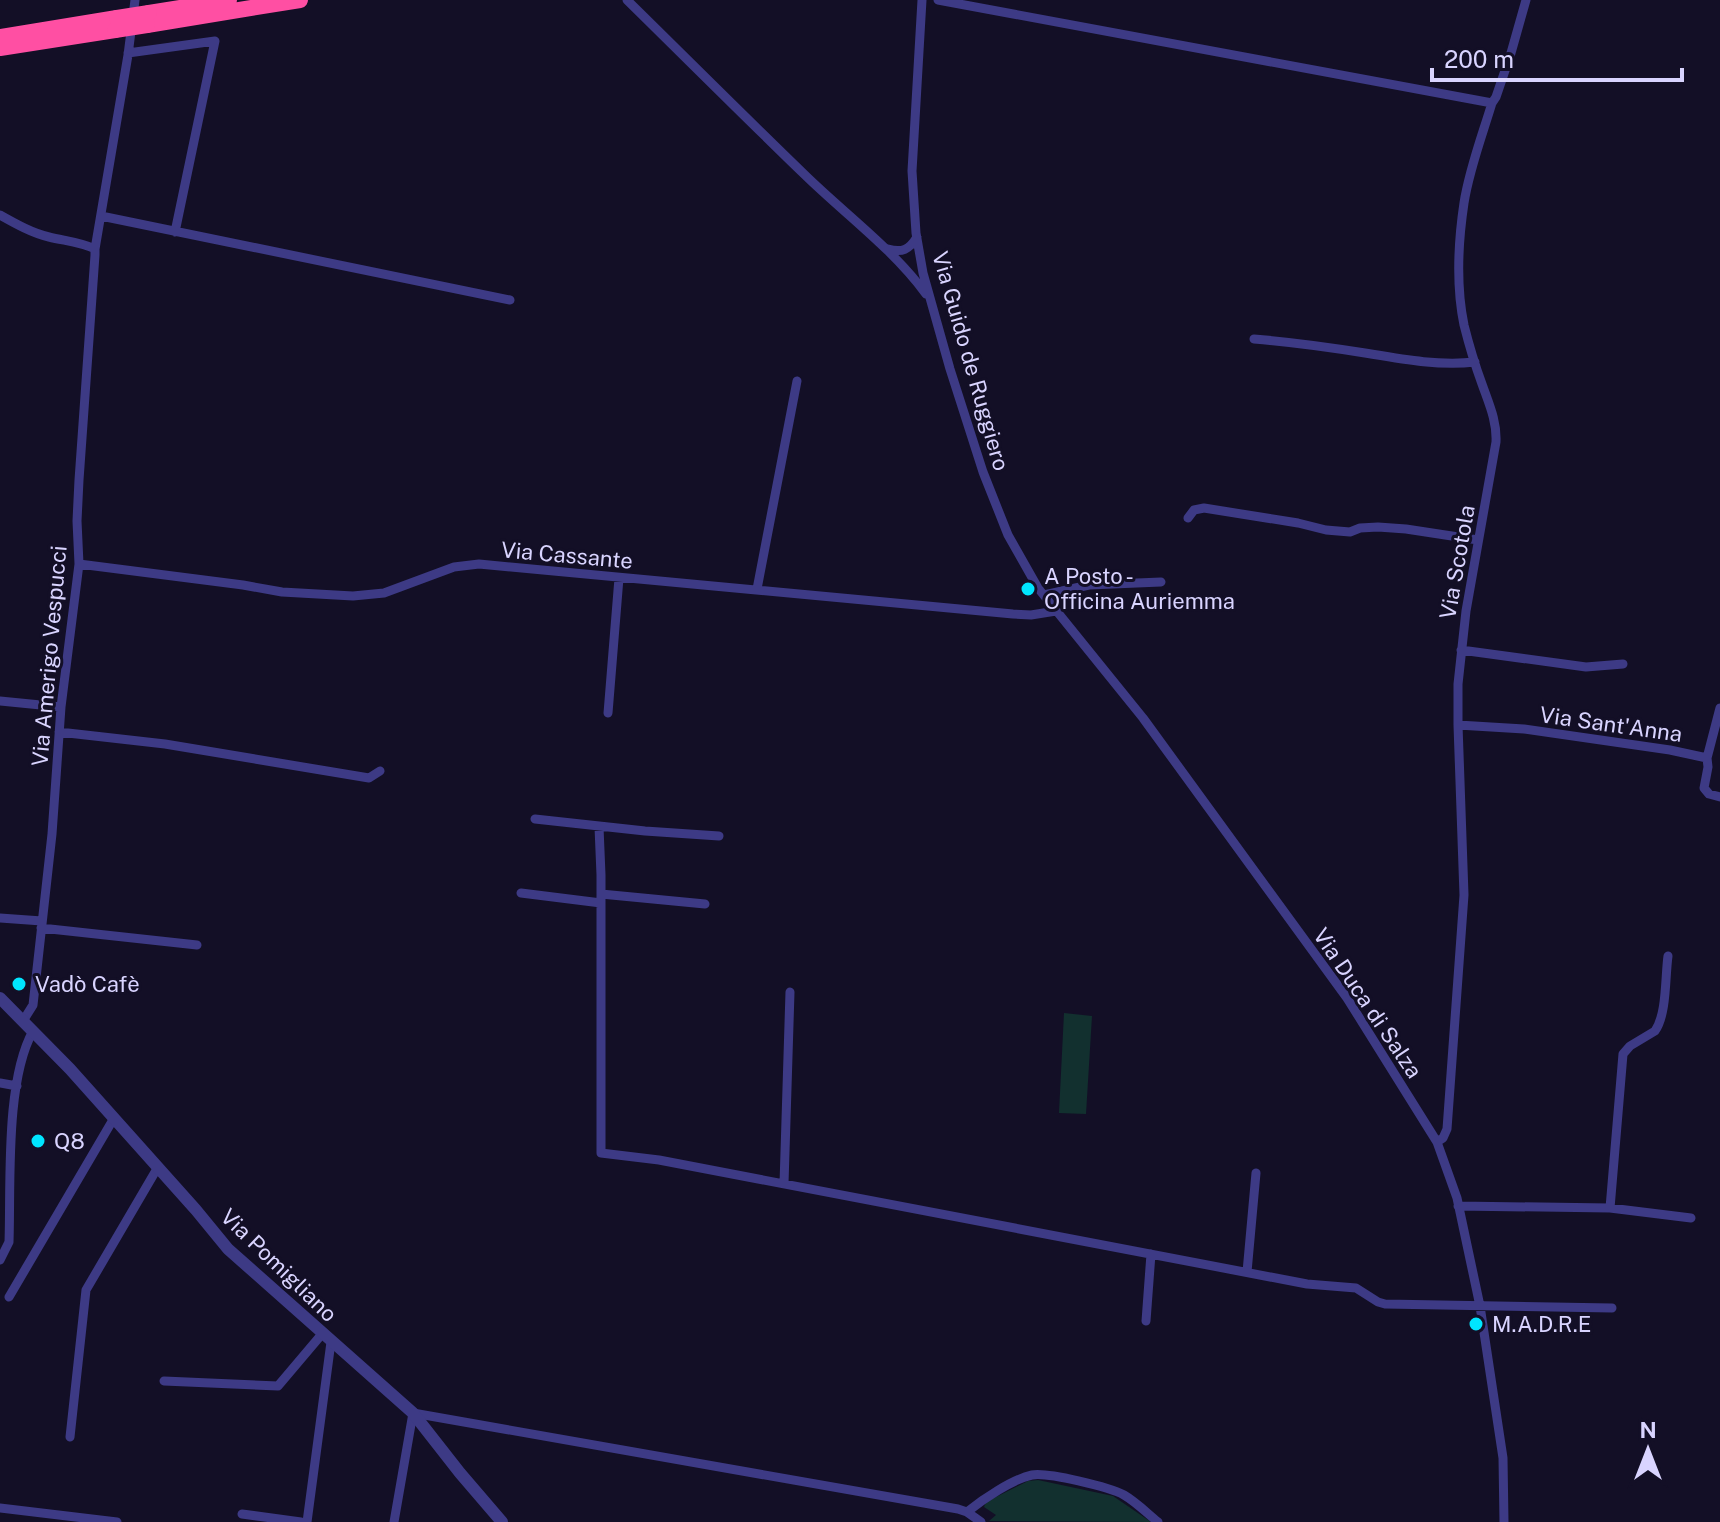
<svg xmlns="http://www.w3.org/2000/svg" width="1720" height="1522" viewBox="0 0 1720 1522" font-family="'Public Sans',sans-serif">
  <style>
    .green { fill: #12302f }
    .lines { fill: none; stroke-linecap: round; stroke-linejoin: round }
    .minor { stroke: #3d3a85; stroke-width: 9 }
    .tertiary { stroke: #3d3a85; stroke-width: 12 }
    .motorway { stroke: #ff4fa3; stroke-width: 16 }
    .motorway-bridge { stroke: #ff4fa3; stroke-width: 16 }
    .poi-dot { fill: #00e5ff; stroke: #130f26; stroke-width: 3 }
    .labels { text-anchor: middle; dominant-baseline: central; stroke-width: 6; stroke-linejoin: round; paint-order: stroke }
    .street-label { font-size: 22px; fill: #d9d4ff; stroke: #130f26 }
    .poi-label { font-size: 22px; fill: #d9d4ff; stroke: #130f26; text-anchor: start }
  </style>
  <rect width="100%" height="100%" fill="#130f26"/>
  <path class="green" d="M1064,1013L1092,1016L1086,1114L1059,1113Z
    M1038,1480L1113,1496L1151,1522L989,1521L996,1515L984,1507L986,1502L1028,1481Z"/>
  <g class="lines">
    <path class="minor" d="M627,0C686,58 745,117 805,175C846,215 892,248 926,294
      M922,0L912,171L916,233L923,273L950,369L983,472L1008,535L1038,588L1143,718L1347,998L1437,1142L1457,1198L1480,1306L1503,1458L1504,1522
      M938,0L1492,103
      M128,53L215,41L175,232
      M0,215C16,224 32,233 49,237C65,241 80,242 95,249V255L79,480L77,521L79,564L61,707L52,834L33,1005L23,1021
      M101,216L510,300
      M95,249L128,55L135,0
      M888,249C902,253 909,250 917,237
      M1254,339C1291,342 1328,347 1365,353C1401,359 1438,366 1475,362
      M1188,518L1194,510L1204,508L1298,523L1326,530L1350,532L1360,528L1378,527L1406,529L1478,540
      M79,564L243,585L282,592L353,596L384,593L454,567L479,564L1013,614L1031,615L1056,611
      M757,589L797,381
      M1044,595L1089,585L1161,582
      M1461,650L1586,667L1623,664
      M0,701L61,707
      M608,713L619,578
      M1458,725L1524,729L1670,750L1707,758L1720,708
      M59,732L165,744L369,778L380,771
      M1707,758L1708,767L1704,788L1709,794L1720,797
      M535,819L645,831L719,836
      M599,827L601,875V1153L659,1160L1307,1284L1356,1288L1378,1302L1385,1304L1612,1308
      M521,893L601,903
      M601,894L705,904
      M0,918L42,921
      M41,928L197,945
      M0,1083L17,1086
      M1437,1142L1443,1138L1447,1129L1464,895L1458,725V684L1466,611L1496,442C1497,421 1489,404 1482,384C1475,365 1469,345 1464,325C1456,286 1458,243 1464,203C1469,170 1482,136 1492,103L1496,97L1511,53L1526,0
      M784,1184L790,992
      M1458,1206L1610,1208L1691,1218
      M1610,1208L1623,1054L1630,1046L1655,1031C1667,1014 1665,977 1668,956
      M0,1260L9,1242C11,1184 5,1081 33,1031
      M1247,1272L1256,1173
      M9,1297L114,1118
      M1146,1321L1151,1254
      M164,1381L278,1386L322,1334
      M70,1437L86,1290L158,1167
      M0,1508L117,1522
      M967,1512C983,1499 1013,1479 1032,1475C1047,1472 1110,1487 1124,1495C1136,1502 1147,1513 1158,1522
      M242,1514L301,1522
      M307,1522L331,1342
      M394,1522L413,1413L958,1509L967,1512L981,1522"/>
    <path class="tertiary" d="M0,998L70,1069L196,1210L228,1249L413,1413L460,1473L502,1522"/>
    <path class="motorway" d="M149,13L229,0
      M147,25L300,0
      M0,37L117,18
      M0,48L115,30"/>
    <path class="motorway-bridge" d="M117,18L149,13
      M115,30L147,25"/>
  </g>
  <g class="poi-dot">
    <circle cx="1028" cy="589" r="8"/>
    <circle cx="19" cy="984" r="8"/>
    <circle cx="38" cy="1141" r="8"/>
    <circle cx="1476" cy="1324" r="8"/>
  </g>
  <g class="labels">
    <g class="street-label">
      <text transform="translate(971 361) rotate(74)">Via Guido de Ruggiero</text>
      <text transform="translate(567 555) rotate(5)">Via Cassante</text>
      <text transform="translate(1457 562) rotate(-80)">Via Scotola</text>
      <text transform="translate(49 656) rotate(-85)">Via Amerigo Vespucci</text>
      <text transform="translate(1611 724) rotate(8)">Via Sant'Anna</text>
      <text transform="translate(1368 1003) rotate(56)">Via Duca di Salza</text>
      <text transform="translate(279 1265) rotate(44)">Via Pomigliano</text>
    </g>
    <g class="poi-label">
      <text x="1044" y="576">A Posto -<tspan x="1044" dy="25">Officina Auriemma</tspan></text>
      <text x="35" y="984">Vadò Cafè</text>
      <text x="54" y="1141">Q8</text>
      <text x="1492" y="1324">M.A.D.R.E</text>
    </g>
  </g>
  <g transform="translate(1648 1450)" stroke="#130f26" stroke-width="6" paint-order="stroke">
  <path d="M0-6L14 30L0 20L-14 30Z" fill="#d9d4ff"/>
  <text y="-12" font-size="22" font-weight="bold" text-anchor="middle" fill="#d9d4ff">N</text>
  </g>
  <path d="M1432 68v12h250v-12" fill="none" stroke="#d9d4ff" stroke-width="4"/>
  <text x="1444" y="68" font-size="24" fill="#d9d4ff" stroke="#130f26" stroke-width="6" paint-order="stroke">200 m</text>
</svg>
